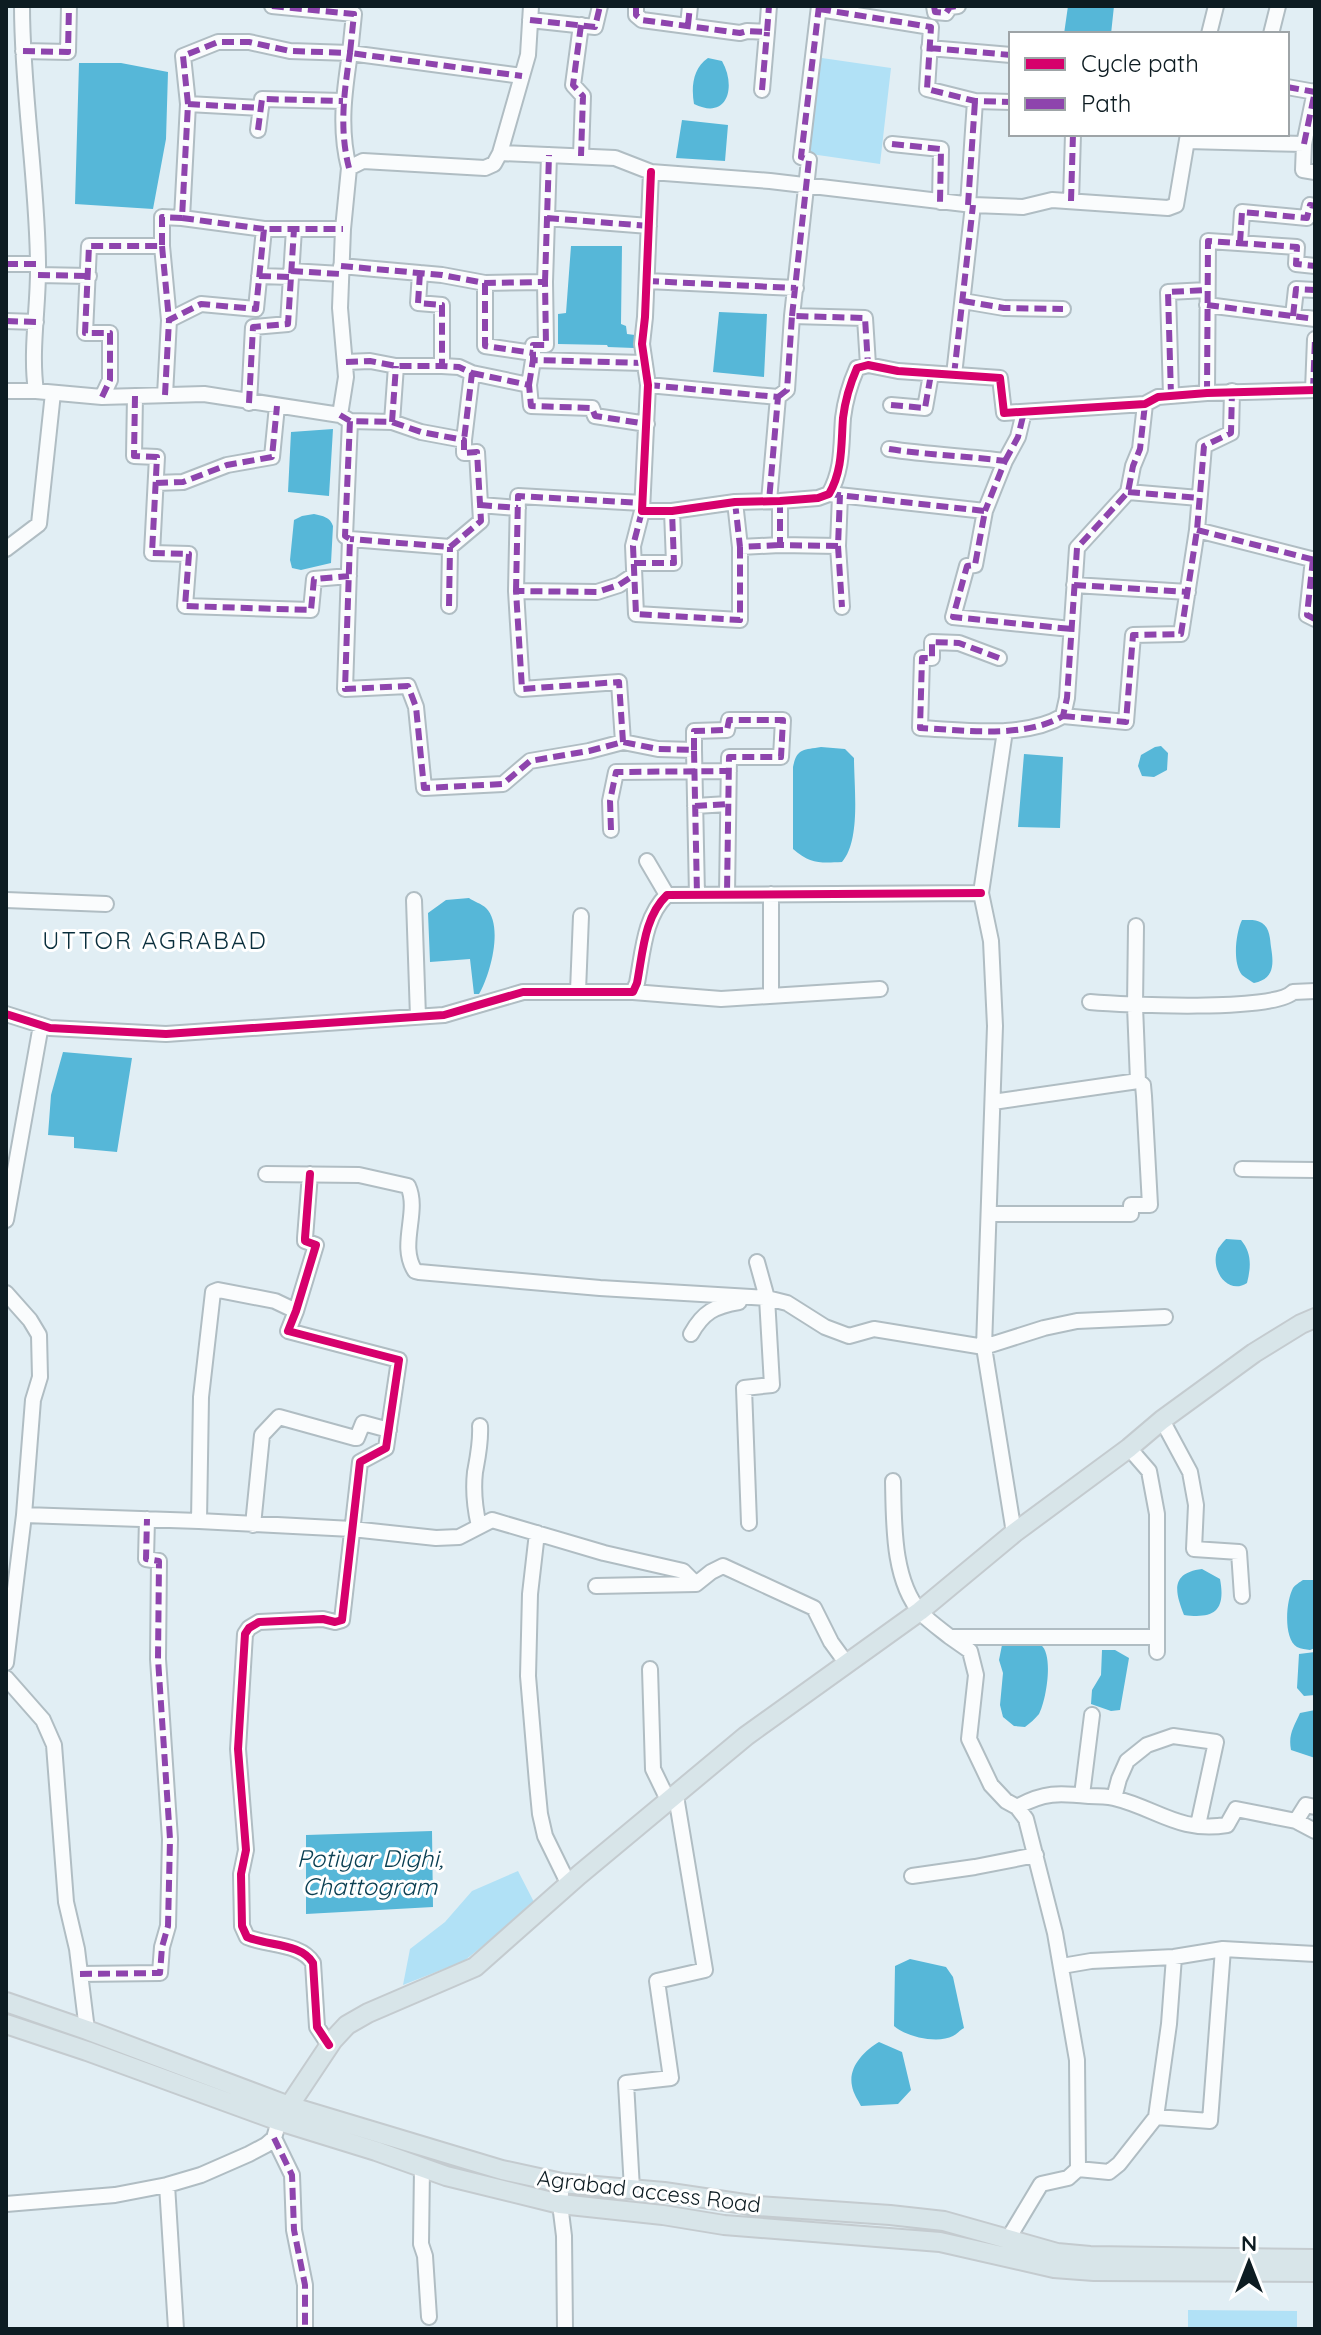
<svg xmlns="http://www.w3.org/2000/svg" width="1321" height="2335" viewBox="0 0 1321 2335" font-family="Quicksand,sans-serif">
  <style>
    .green { fill: #b1e1f6 }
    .water { fill: #56b7d8 }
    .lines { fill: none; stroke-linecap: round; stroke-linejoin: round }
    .minor-casing { stroke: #b0bdc3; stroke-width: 18 }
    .major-casing { stroke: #c4cbcf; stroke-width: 22 }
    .minor { stroke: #fafcfd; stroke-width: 14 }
    .major { stroke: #d8e5e9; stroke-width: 18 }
    .quiet { stroke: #8e44ad; stroke-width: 6; stroke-dasharray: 12 6; stroke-linecap: butt }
    .cycleway-casing { stroke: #fff; stroke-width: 13 }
    .cycleway { stroke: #d6006c; stroke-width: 8 }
    .labels { text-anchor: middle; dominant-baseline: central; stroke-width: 6; stroke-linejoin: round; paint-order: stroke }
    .street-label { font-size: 22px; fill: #0d1c22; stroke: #fff }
    .neighbourhood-label { font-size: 24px; letter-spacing: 2px; fill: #092e3c; stroke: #fff }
    .water-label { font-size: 24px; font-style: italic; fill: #0c4053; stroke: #fff }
  </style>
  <rect width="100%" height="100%" fill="#e1eef4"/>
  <path class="green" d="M815,57L891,68L880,164L804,153Z
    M518,1871L535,1904L464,1961L403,1985L410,1949L445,1922L472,1891Z
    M1188,2310L1297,2311V2329H1188Z"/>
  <path class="water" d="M1068,6H1114L1111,34H1064Z
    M708,58L722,61C736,85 729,121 694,104C691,87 693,68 708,58Z
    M79,63H121L168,72L166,139L153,209L75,204Z
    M682,120L728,125L725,161L676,158Z
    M571,246H622L621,324L626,326L627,334L635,335L634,348L608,347L607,345L558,344V314L566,313Z
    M719,312L767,314L764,377L713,372Z
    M333,429L329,496L288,492L291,432Z
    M314,514C323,516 330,517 333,526L331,563L301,570L292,568L290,560L294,520L302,516Z
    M1161,746L1168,753L1167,770L1154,777L1142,776L1138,766L1141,755L1155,747Z
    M821,747L845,749L854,758C854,787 861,840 842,862C820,863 810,864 793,849V767C797,748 803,750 821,747Z
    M1024,754L1063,757L1060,828L1018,827Z
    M469,898C473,901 482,904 486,908C504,926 490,975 479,994H474L470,959L430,962L428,913L446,900Z
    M1242,920C1249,920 1256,919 1262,923C1270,928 1270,939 1271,947C1274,965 1274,979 1254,983C1252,982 1243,976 1242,975C1232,963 1236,932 1242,920Z
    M63,1052L132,1058L117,1152L74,1148V1137L48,1135L51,1095Z
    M1226,1239L1241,1240C1252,1253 1251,1267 1247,1283C1227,1296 1209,1268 1218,1249C1218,1248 1225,1240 1226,1239Z
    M1202,1569L1220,1579C1226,1611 1214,1619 1184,1615C1175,1592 1170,1573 1202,1569Z
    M1303,1580H1315V1648L1310,1650C1306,1649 1301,1649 1297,1647C1283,1638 1286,1601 1293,1588C1295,1585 1300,1582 1303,1580Z
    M1003,1640C1013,1640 1033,1638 1041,1645C1054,1655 1046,1701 1039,1714C1035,1719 1030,1723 1025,1727L1014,1726L1003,1717L1000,1705L1003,1673L999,1660Z
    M1102,1650H1115L1129,1658L1120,1710L1111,1711L1091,1704L1092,1690L1101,1675Z
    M1315,1652V1695L1304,1696L1297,1688L1299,1654Z
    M1315,1710V1758L1291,1750C1288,1734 1294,1727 1300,1713Z
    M432,1831L433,1907L306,1914V1835Z
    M910,1959L946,1967L953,1977L964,2028C960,2030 957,2034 953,2036C938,2044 906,2037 894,2026L895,1966Z
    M879,2042L902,2052L911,2090L898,2104L861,2106C858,2100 853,2093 852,2086C848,2067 864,2051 879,2042Z"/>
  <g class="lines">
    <defs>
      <path id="minor" d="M272,6L354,14L350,53L522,76
        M531,6L528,55L500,153L615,158L651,172L770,181L973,205L1023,207L1052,200L1168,208L1176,205L1188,134
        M636,6V15L642,20L740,33L747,31L767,32L769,6
        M934,6L935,12L946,13L950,7L958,6
        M819,9L931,27L927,89L975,101L1011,102
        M530,20L595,27L600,6
        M581,25L573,85L583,96L581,156
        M688,25L690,6
        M1209,34L1216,6
        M1271,34L1278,6
        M929,48L1011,55
        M23,51L68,52L69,6
        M1287,87L1315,92
        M762,90L767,32
        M188,104L261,108
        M258,130L262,99L343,101
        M1187,141L1304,144L1303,170L1315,172
        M892,144L941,149L940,202
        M1304,144L1315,91
        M651,172L645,317L642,344L648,385L642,511H672L735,502L780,501L818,498L829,494C843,470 841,445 843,418C845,401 850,384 857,368L868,365L898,371L1000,378L1004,413L1145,404L1158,397L1207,393L1315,390
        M1071,201L1073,134
        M968,205L975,101
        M182,218L264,229
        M547,218L649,226
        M1240,243L1242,212L1307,218L1310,205L1315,206
        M162,246L169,320
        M6,264H38
        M341,266L442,275L485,283L545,282L546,345H533V360
        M291,271L341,274
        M420,273L418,303L442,305V366
        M38,275L89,276
        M259,276L291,277
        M647,281L796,288
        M545,282L549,155
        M485,283V346L533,353
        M963,301L1004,308L1063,309
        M1207,305L1315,319
        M792,316L809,160L801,157L819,6
        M1293,316L1296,289L1315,290
        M6,321L36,322
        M346,362L370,361L396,366H442L459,367L472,373L464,440
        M472,373L529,385L531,406L592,408L595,416L647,424
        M954,375L973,205
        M529,385L533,360L644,363
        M648,385L778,397L769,501
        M1313,390L1315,339
        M6,391H36C30,349 39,305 38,263C37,177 22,92 22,6
        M36,391L102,397L204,394L340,415L350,421L392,422L421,432L464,440V453L477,452L481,521L450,547L350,539
        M1207,393L1208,241L1297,247L1296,264L1315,266
        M165,395L169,320L201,304L256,309L264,229H343
        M135,396L134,456L157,457L152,553L189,554L185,606L311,610L314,579L349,576
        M1171,396L1168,292L1207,290
        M102,397L110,380V333H85L89,246H162V217L182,218L188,104L183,56L218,42H249L290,51L350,53C344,93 339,129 349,168
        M778,397L787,390L792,316L865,318L868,365
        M249,403L253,327L288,324L294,229
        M891,405L925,408L931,374
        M340,415L346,377L340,308L343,229L349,168L363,161L485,168L494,164L500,153
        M350,421L345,536L350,539L345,689L408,686L416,707L424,788L503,784L530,761L589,751L623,742L658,749L694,750L697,895
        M392,422L396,366
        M889,449C928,455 966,456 1005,461L985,511
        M1005,461L1018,437L1024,412
        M156,483L183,482L227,465L272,457L277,406
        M1128,492L1199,498
        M829,494L985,511L975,565L967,566L953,617L1071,629
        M780,501V545L838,546L840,495
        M735,502L740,547L780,545
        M480,505L518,508
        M642,511L633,546L636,614L740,620V547
        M1197,530L1315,560
        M838,546L842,607
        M6,549L39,524L53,393
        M1313,559L1307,615L1315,619
        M634,563H674L672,511
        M1074,585L1188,592
        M516,591L518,496L642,503
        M449,606L450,547
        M999,658L959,643L932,642V658H922L920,728C964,730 1024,739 1063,716L1067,698L1077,548L1128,492L1133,466L1140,449L1145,404
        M1063,716L1126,722L1133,635L1181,634L1197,530L1204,446L1231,433L1232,391
        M1005,731L981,893L991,941L995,1026L984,1347L1014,1533
        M623,742L619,682L522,689L516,591L597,592L619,585L634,575
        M694,750V731L727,730L729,720H783L781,757H729L727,894
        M695,806L728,804
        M611,830L610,801L616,772L729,771
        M647,861L667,895
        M6,900L106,904
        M414,900L418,1017
        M578,991L581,916
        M633,992L721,999L880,989
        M771,995V894
        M1090,1002C1123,1005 1275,1012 1293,992L1315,991
        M6,1014L50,1028L166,1034L444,1015L523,992H633L637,983C643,952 644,917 667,895L981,893
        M993,1102L1138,1081L1135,1006L1136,926
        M1242,1169L1315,1170
        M266,1174L359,1175L408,1186C420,1212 398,1245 415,1271L419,1272L600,1288L767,1298
        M310,1174L305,1238V1241L316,1245L296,1311L288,1331L399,1360L386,1448L360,1462L342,1620L335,1622L323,1619L259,1622L249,1628L245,1634L238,1749L246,1850L241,1874L242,1926L247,1937C268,1946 301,1943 313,1963L317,2027L329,2045
        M989,1214H1131V1205H1150L1144,1096L1143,1085L1138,1081
        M6,1220L41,1025
        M757,1262L767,1298L787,1303L825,1327L849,1336L874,1329L984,1347L1044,1328L1077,1321L1165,1317
        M6,1293L30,1320L39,1335L40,1377L33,1400L24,1515
        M691,1334C703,1312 715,1306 739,1302
        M1162,1420L1190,1472L1196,1505L1194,1549L1239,1552L1242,1596
        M1129,1448L1149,1471L1157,1514V1652
        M893,1481C894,1521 892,1580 921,1613C930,1622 940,1629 950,1637H1156
        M199,1521L201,1397L213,1292L218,1290L275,1301L296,1311
        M749,1523L744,1388L772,1385L767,1298
        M253,1525L262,1435L279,1417L355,1438H357L363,1423L389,1430
        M479,1526C475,1509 473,1490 475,1472C478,1456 481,1442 480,1426
        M537,1533L530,1594L528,1676L537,1783L540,1814L545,1836L569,1885
        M596,1586L696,1584L711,1572L723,1566L814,1608L831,1642L847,1664
        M950,1637L970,1651L976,1675L969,1739L991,1785L1006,1801L1017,1807L1026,1819L1055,1933L1077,2060L1078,2169L1068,2178L1041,2184L1008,2239
        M6,1663L24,1515L199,1521L352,1529L436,1538L459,1537L492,1520L604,1553L683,1571L696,1584
        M650,1669L653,1769L669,1802
        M6,1678L43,1720L54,1745L66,1902L77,1949L87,2030
        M1082,1795L1092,1715
        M1114,1798L1119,1779L1127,1761L1147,1745L1173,1736L1216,1742L1198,1825
        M1017,1807C1044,1792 1059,1793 1089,1796C1097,1796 1106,1796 1114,1798C1156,1808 1179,1833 1227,1825L1236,1809L1296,1821L1306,1805L1315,1807
        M1296,1821L1315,1831
        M912,1876L975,1867L1036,1855
        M1062,1966L1091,1961L1174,1957L1223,1949
        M80,1974L160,1973L162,1947L168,1926L170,1839L158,1659L159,1561L146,1559L147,1519
        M1156,2117L1210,2121L1223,1949L1315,1954
        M274,2138L292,2175L294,2230L305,2285V2329
        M422,2167L421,2244L425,2256L429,2317
        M1078,2169L1109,2172L1119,2164L1156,2117L1169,2024L1174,1957
        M562,2183L560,2204L564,2236L565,2329
        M167,2185L176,2329
        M632,2189L626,2083L671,2078L657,1981L705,1970L676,1796
        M6,2204L115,2195L167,2185L201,2175L249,2154L266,2145L274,2138L279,2121"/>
      <path id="major" d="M6,2002L87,2030L289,2106L502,2170L562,2183L664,2192L758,2206L890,2215L944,2221L1057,2253L1090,2256L1315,2259
        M6,2024L87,2051L279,2121L376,2151L446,2176L560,2204L663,2215L724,2225L940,2242L1054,2268L1094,2271L1315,2272
        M289,2106L333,2040L347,2025L368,2013L475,1967L579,1875L746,1736L920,1611L1014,1533L1129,1448L1162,1420L1254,1353L1301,1324L1315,1318"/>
    </defs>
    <use href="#minor" class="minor-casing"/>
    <use href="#major" class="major-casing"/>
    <use href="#minor" class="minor"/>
    <use href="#major" class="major"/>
    <path class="quiet" d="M272,6L354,14L350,53L522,76
      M636,6V15L642,20L740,33L747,31L767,32L769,6
      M934,6L935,12L946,13L950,7L958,6
      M819,9L931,27L927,89L975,101L1011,102
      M530,20L595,27L600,6
      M581,25L573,85L583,96L581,156
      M688,25L690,6
      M929,48L1011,55
      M23,51L68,52L69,6
      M1287,87L1315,92
      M762,90L767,32
      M188,104L261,108
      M258,130L262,99L343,101
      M892,144L941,149L940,202
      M1304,144L1315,91
      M1071,201L1073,134
      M968,205L975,101
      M182,218L264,229
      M547,218L649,226
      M1240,243L1242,212L1307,218L1310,205L1315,206
      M162,246L169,320
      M6,264H38
      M341,266L442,275L485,283L545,282L546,345H533V360
      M291,271L341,274
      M420,273L418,303L442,305V366
      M38,275L89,276
      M259,276L291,277
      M647,281L796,288
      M545,282L549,155
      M485,283V346L533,353
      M963,301L1004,308L1063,309
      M1207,305L1315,319
      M792,316L809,160L801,157L819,6
      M1293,316L1296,289L1315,290
      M6,321L36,322
      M346,362L370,361L396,366H442L459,367L472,373L464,440
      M472,373L529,385L531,406L592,408L595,416L647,424
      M954,375L973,205
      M529,385L533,360L644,363
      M648,385L778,397L769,501
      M1313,390L1315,339
      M1207,393L1208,241L1297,247L1296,264L1315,266
      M165,395L169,320L201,304L256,309L264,229H343
      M135,396L134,456L157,457L152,553L189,554L185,606L311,610L314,579L349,576
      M1171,396L1168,292L1207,290
      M102,397L110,380V333H85L89,246H162V217L182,218L188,104L183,56L218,42H249L290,51L350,53C344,93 339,129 349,168
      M778,397L787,390L792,316L865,318L868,365
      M249,403L253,327L288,324L294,229
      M891,405L925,408L931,374
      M340,415L350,421L392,422L421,432L464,440V453L477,452L481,521L450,547L350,539
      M350,421L345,536L350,539L345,689L408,686L416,707L424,788L503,784L530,761L589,751L623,742L658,749L694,750L697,895
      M392,422L396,366
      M889,449C928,455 966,456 1005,461L985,511
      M1005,461L1018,437L1024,412
      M156,483L183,482L227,465L272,457L277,406
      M1128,492L1199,498
      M829,494L985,511L975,565L967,566L953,617L1071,629
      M780,501V545L838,546L840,495
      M735,502L740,547L780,545
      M480,505L518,508
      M642,511L633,546L636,614L740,620V547
      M1197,530L1315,560
      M838,546L842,607
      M1313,559L1307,615L1315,619
      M634,563H674L672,511
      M1074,585L1188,592
      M516,591L518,496L642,503
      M449,606L450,547
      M999,658L959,643L932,642V658H922L920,728C964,730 1024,739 1063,716L1067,698L1077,548L1128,492L1133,466L1140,449L1145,404
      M1063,716L1126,722L1133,635L1181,634L1197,530L1204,446L1231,433L1232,391
      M623,742L619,682L522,689L516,591L597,592L619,585L634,575
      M694,750V731L727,730L729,720H783L781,757H729L727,894
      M695,806L728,804
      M611,830L610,801L616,772L729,771
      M80,1974L160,1973L162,1947L168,1926L170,1839L158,1659L159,1561L146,1559L147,1519
      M274,2138L292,2175L294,2230L305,2285V2329"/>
    <defs>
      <path id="cycleway" d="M651,172L645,317L642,344L648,385L642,511H672L735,502L780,501L818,498L829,494C843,470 841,445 843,418C845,401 850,384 857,368L868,365L898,371L1000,378L1004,413L1145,404L1158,397L1207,393L1315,390
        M6,1014L50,1028L166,1034L444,1015L523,992H633L637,983C643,952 644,917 667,895L981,893
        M310,1174L305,1238V1241L316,1245L296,1311L288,1331L399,1360L386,1448L360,1462L342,1620L335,1622L323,1619L259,1622L249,1628L245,1634L238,1749L246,1850L241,1874L242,1926L247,1937C268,1946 301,1943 313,1963L317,2027L329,2045"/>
    </defs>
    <use href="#cycleway" class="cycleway-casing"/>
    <use href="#cycleway" class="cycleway"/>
  </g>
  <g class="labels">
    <g class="street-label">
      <text transform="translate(649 2191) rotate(7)">Agrabad access Road</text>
    </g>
    <g class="neighbourhood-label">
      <text x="155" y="940">UTTOR AGRABAD</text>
    </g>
    <g class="water-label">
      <text x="370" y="1858">Potiyar Dighi,<tspan x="370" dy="28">Chattogram</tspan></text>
    </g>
  </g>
  <rect width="1321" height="2335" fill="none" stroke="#0d1c22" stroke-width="16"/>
  <rect x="1009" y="32" width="280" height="104" fill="#ffffff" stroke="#9ea4a7" stroke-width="2"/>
  <rect x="1025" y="58" width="40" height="12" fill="#d6006c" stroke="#9ea4a7" stroke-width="2"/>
  <text x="1081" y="72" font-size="24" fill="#0d1c22">Cycle path</text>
  <rect x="1025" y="98" width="40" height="12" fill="#8e44ad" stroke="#9ea4a7" stroke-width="2"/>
  <text x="1081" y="112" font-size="24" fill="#0d1c22">Path</text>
  <g transform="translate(1249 2263)" stroke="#ffffff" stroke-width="6" paint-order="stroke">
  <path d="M0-6L14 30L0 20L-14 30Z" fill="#0d1c22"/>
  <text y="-12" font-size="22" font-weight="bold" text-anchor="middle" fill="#0d1c22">N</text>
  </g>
</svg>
